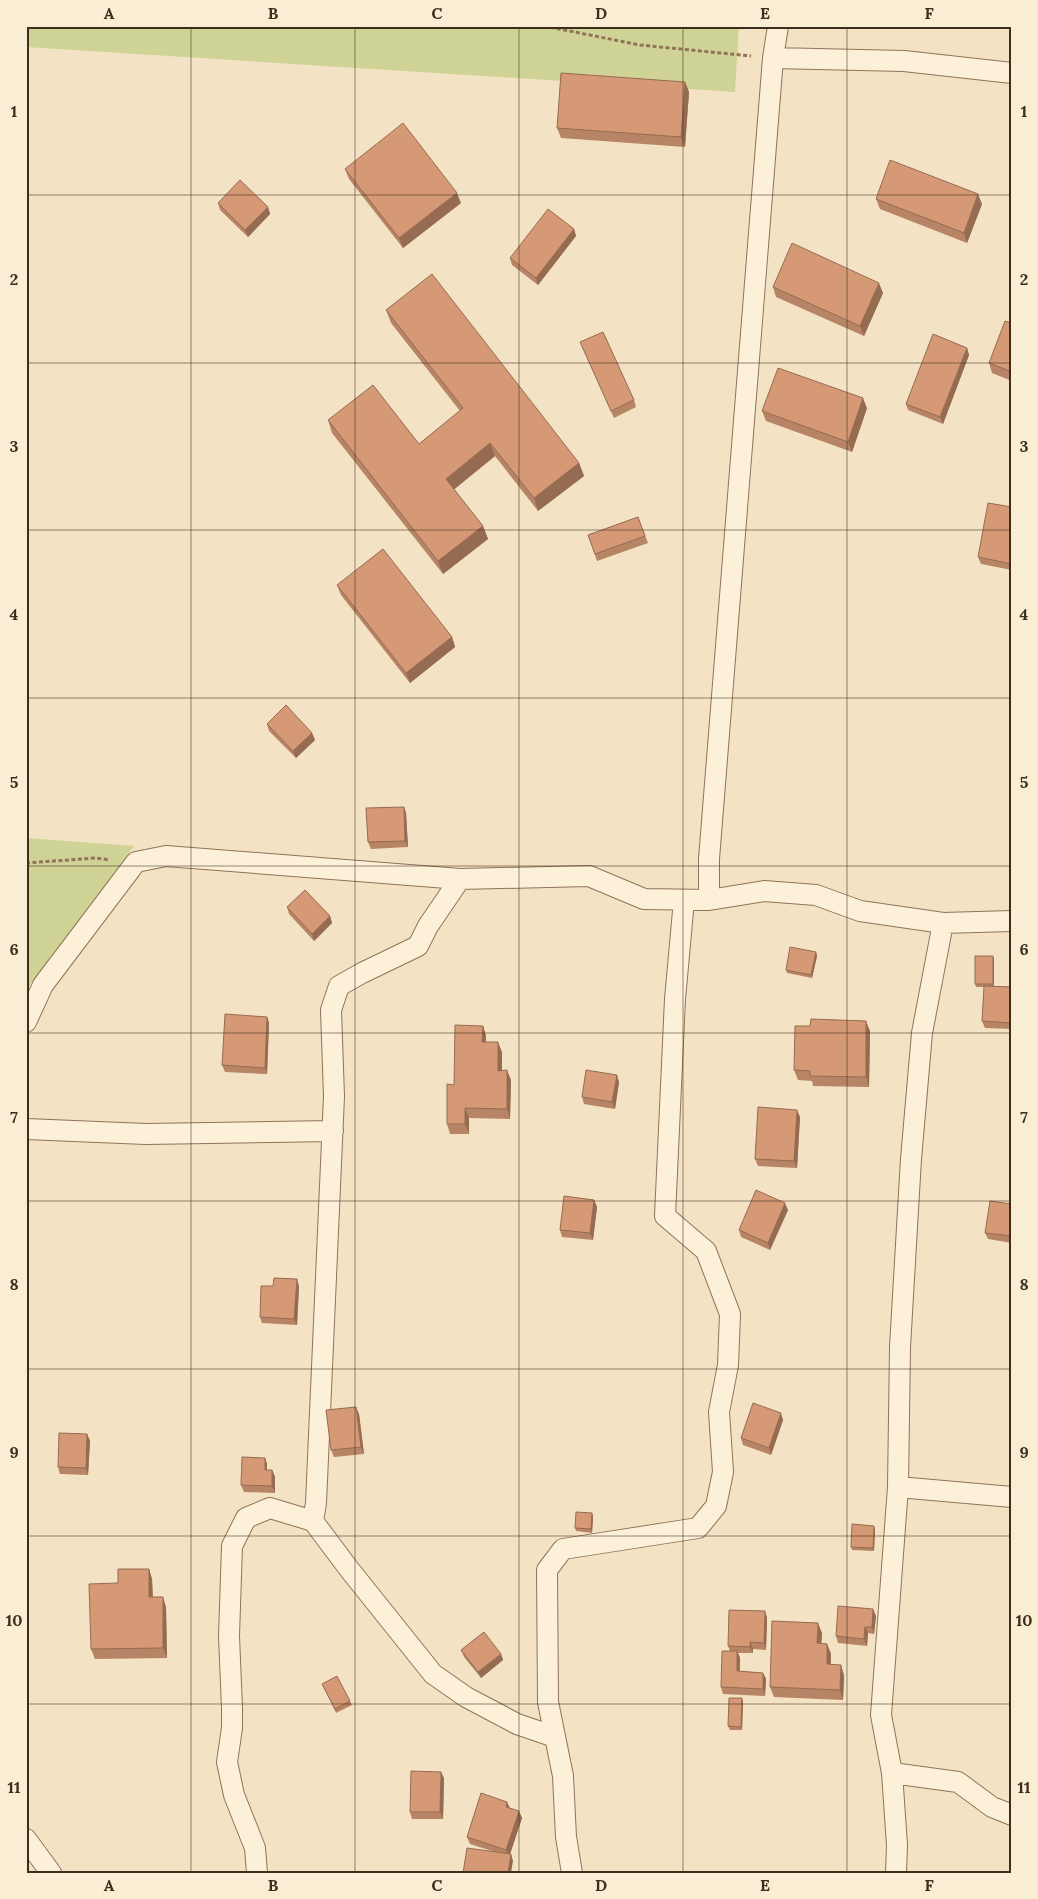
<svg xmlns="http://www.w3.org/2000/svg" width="1038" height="1899" viewBox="0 0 1038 1899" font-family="Lora,serif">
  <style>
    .green { fill: #cfd396 }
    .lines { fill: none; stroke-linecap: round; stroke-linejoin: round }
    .street-casing { stroke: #907358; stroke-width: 22 }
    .path { stroke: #907358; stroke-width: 3; stroke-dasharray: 4 2.5; stroke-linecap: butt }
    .street { stroke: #fcf0d8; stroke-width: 20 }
    .wall { fill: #b78465 }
    .shaded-wall { fill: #956b52 }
    .building { fill: #d59975; stroke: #956b52 }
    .grid { fill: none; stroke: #3e2c1d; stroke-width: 1; stroke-opacity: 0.55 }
    .neatline { fill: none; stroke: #3e2c1d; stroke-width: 2 }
    .grid-label { font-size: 16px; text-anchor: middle; font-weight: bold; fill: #3e2c1d }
  </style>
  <rect width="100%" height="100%" fill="#f3e3c4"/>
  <path class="green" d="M26,26H739L735,92L26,47Z
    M26,838L134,846L26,991Z"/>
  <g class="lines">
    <defs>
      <path id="street" d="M773,58L904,61L1012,73
        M709,900L764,891L816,895L860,911L943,923
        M26,1022L43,985L136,862L166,856L460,879L589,876L644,899L709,900V859L773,58L778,26
        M26,1129L146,1134L333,1131
        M898,1487L1012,1497
        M313,1521L349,1569L433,1674L466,1697L517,1724L555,1737
        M892,1773L958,1782L992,1807L1012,1815
        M26,1839L51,1873
        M257,1873L255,1848L234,1795L227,1762L232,1728V1708L229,1636L232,1546L246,1518L270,1508L313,1521L316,1503L334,1096L331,1010L339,986L362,973L418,946L428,926L460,879
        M572,1873L566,1837L563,1776L548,1702L547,1570L563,1549L698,1528L716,1506L723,1472L719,1412L728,1365L730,1314L706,1251L665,1216L675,999L684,900
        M896,1873L897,1845L892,1773L881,1715L898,1487L900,1347L911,1159L922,1033L943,923L1012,921"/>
    </defs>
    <use href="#street" class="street-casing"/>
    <path class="path" d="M544,26L640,45L751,56
      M26,863L96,858L110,860"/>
    <use href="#street" class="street"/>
  </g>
  <path class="wall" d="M685,82L689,92L685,147L561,138L557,128Z
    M345,169L461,203L403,248L349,179Z
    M876,199L982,204L967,243L880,209Z
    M218,203L268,207L270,214L248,237L220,210Z
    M574,229L576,236L538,285L512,265L510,258Z
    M773,287L883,293L864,336L776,297Z
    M386,310L579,463L584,476L538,511L495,456L454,489L483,526L488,539L443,574L332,433L328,420L419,444L460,411L391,323Z
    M1012,323V381L992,373L989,363Z
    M580,342L634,400L636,407L614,418Z
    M967,348L969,355L943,424L908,410L906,404Z
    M867,408L852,452L766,421L762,411Z
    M1012,507V570L981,564L978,557Z
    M638,517L648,543L597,561L588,535Z
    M337,585L452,637L455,647L410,683L341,595Z
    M267,724L312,733L315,740L296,758L269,731Z
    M404,807L406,813L408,847L371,849L368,842Z
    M287,907L330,916L332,923L314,941L289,914Z
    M816,952L817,956L812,978L787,973L786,970Z
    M993,956L994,960V986L1012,987V1029L985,1028L982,1021L984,987H976L975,984Z
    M267,1017L269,1023L267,1074L225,1072L222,1065Z
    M483,1026L486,1036V1042L502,1052V1070L511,1080L510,1119L469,1118V1134H450L447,1124L454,1085Z
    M870,1031L869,1087L813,1086L812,1081L798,1080L794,1070Z
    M619,1082L615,1109L584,1104L582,1097Z
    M800,1117L797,1168L758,1166L755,1159Z
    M594,1200L597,1207L593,1240L562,1237L560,1230Z
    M1012,1204V1243L988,1239L985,1233Z
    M788,1210L770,1250L741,1237L739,1230Z
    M273,1286H299L297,1325L262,1323L260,1317Z
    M359,1414L364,1454L334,1457L331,1450Z
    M783,1420L771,1455L743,1445L741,1438Z
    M87,1434L90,1441L88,1475L60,1474L58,1467Z
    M265,1458L267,1464V1470H272L275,1477V1493L244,1492L241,1485Z
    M592,1513L593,1517L592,1533L576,1531L575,1528Z
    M875,1529L874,1551L852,1550L851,1547Z
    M149,1569L152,1579L153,1597L166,1607L167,1658L95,1659L91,1649L118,1583Z
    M765,1611L767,1618L766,1650L753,1649V1653H738L740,1658V1671L763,1673L766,1679L765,1696L723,1694L721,1687L730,1651L728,1646Z
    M876,1616L874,1634L868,1633L867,1646L838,1643L836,1636Z
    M822,1633L821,1643L827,1644L831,1654V1665L844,1675L843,1700L774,1697L770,1687Z
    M461,1650L501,1654L503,1660L481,1678L464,1657Z
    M322,1684L350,1701L352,1705L336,1713Z
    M742,1698L743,1702L742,1730H730L728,1726Z
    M444,1778L443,1819H412L410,1812Z
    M510,1808L519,1811L522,1818L510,1854L513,1861L492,1851L470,1844L467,1837Z"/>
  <path class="shaded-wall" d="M685,82L689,92L685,147L681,137Z
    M457,193L461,203L403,248L399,238Z
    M978,194L982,204L967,243L964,233Z
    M268,207L270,214L248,237L245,230Z
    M574,229L576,236L538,285L536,278Z
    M879,283L883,293L864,336L860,326Z
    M967,348L969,355L943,424L940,417Z
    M863,398L867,408L852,452L848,442Z
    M490,443L495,456L451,492L446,479Z
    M579,463L584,476L538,511L534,498Z
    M483,526L488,539L443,574L438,561Z
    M452,637L455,647L410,683L406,673Z
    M312,733L315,740L296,758L293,751Z
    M404,807L406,813L408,847L405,841Z
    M330,916L332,923L314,941L312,934Z
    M816,952L817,956L812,978L811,975Z
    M993,956L994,960V987L993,984Z
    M267,1017L269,1023L267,1074L265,1068Z
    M866,1021L870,1031L869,1087L866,1077Z
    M483,1026L486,1036V1052L482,1042Z
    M498,1042L502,1052V1081L498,1071Z
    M507,1070L511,1080L510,1119L507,1109Z
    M617,1075L619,1082L615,1109L612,1102Z
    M465,1108L469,1118V1134L465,1124Z
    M797,1110L800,1117L797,1168L794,1161Z
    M594,1200L597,1207L593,1240L590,1233Z
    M785,1203L788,1210L770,1250L768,1243Z
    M297,1279L299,1286L297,1325L294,1319Z
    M356,1407L359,1414L364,1454L361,1447Z
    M781,1413L783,1420L771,1455L769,1448Z
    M87,1434L90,1441L88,1475L86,1468Z
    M265,1458L267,1464V1477L265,1470Z
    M272,1470L275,1477V1493L272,1486Z
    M592,1513L593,1517L592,1533L591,1529Z
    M874,1526L875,1529L874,1551L873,1548Z
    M149,1569L152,1579L153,1607L149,1597Z
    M163,1597L166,1607L167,1658L163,1648Z
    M873,1609L876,1616L874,1634L872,1627Z
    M765,1611L767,1618L766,1650L764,1643Z
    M818,1623L822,1633L821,1653L817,1643Z
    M865,1627L868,1633L867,1646L864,1639Z
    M750,1642L753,1649V1653L750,1647Z
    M827,1644L831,1654L830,1674L827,1664Z
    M737,1651L740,1658L739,1678L737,1671Z
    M501,1654L503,1660L481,1678L478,1672Z
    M841,1665L844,1675L843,1700L840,1690Z
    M763,1673L766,1679L765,1696L763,1689Z
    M742,1698L743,1702L742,1730L741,1727Z
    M441,1772L444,1778L443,1819L440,1812Z
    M507,1802L510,1808L506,1807Z
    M519,1811L522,1818L509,1857L506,1850Z
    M511,1854L513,1861L511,1873H508Z"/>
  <path class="building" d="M561,73L685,82L681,137L557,128Z
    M403,123L457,193L399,238L345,169Z
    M890,160L978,194L964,233L876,199Z
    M240,180L268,207L245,230L218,203Z
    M548,209L574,229L536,278L510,258Z
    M792,243L879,283L860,326L773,287Z
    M432,274L579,463L534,498L490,443L446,479L483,526L438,561L328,420L373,385L419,444L463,408L386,310Z
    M1005,321L1012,323V372L989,363Z
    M603,332L634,400L611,411L580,342Z
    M933,334L967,348L940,417L906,404Z
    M778,368L863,398L848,442L762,411Z
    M988,503L1012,507V564L978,557Z
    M638,517L645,536L595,554L588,535Z
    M383,549L452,637L406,673L337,585Z
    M286,705L312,733L293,751L267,724Z
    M404,807L405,841L368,842L366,808Z
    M305,890L330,916L312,934L287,907Z
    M790,947L816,952L811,975L786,970Z
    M975,956H993V984H975Z
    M984,986L1012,987V1023L982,1021Z
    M225,1014L267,1017L265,1068L222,1065Z
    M811,1019L866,1021V1077L810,1076V1071L794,1070L795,1026H810Z
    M455,1025L483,1026L482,1042H498V1071L507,1070V1109L465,1108V1124H447V1084L454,1085Z
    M586,1070L617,1075L612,1102L582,1097Z
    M758,1107L797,1110L794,1161L755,1159Z
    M756,1190L785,1203L768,1243L739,1230Z
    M564,1196L594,1200L590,1233L560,1230Z
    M990,1201L1012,1204V1236L985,1233Z
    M274,1278L297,1279L294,1319L260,1317L261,1286H273Z
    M753,1403L781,1413L769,1448L741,1438Z
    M356,1407L361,1447L331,1450L326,1410Z
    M59,1433L87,1434L86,1468L58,1467Z
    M242,1457L265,1458V1470H272V1486L241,1485Z
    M576,1512L592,1513L591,1529L575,1528Z
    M852,1524L874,1526L873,1548L851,1547Z
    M118,1569H149V1597H163V1648L91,1649L89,1584L118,1583Z
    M838,1606L873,1609L872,1627H865L864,1639L836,1636Z
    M729,1610L765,1611L764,1643L750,1642V1647L728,1646Z
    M772,1621L818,1623L817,1643L827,1644V1664L841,1665L840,1690L770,1687Z
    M484,1632L501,1654L478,1672L461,1650Z
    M722,1651H737V1671L763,1673V1689L721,1687Z
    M337,1676L350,1701L335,1709L322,1684Z
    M729,1698H742L741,1727L728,1726Z
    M411,1771L441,1772L440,1812H410Z
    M481,1793L507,1802L506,1807L519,1811L506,1850L467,1837Z
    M467,1848L511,1854L508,1873H463Z"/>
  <path class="grid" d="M191,26V1873M355,26V1873M519,26V1873M683,26V1873M847,26V1873M26,195H1012M26,363H1012M26,530H1012M26,698H1012M26,866H1012M26,1033H1012M26,1201H1012M26,1369H1012M26,1536H1012M26,1704H1012"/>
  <rect width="1038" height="1899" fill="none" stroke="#f9edd4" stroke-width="55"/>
  <rect x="28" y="28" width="982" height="1844" class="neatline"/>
  <g class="grid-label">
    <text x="109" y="19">A</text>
    <text x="273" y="19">B</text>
    <text x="437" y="19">C</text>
    <text x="601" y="19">D</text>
    <text x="765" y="19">E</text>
    <text x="929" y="19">F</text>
    <text x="14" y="117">1</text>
    <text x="1024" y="117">1</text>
    <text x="14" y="285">2</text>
    <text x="1024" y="285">2</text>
    <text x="14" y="452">3</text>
    <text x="1024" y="452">3</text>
    <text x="14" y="620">4</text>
    <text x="1024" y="620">4</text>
    <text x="14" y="788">5</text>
    <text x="1024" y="788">5</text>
    <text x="14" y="955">6</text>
    <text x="1024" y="955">6</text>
    <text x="14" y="1123">7</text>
    <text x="1024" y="1123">7</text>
    <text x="14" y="1290">8</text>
    <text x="1024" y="1290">8</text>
    <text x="14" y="1458">9</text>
    <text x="1024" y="1458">9</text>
    <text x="14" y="1626">10</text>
    <text x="1024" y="1626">10</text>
    <text x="14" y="1793">11</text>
    <text x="1024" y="1793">11</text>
    <text x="109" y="1891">A</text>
    <text x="273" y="1891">B</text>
    <text x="437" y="1891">C</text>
    <text x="601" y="1891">D</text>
    <text x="765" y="1891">E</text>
    <text x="929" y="1891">F</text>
  </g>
</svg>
